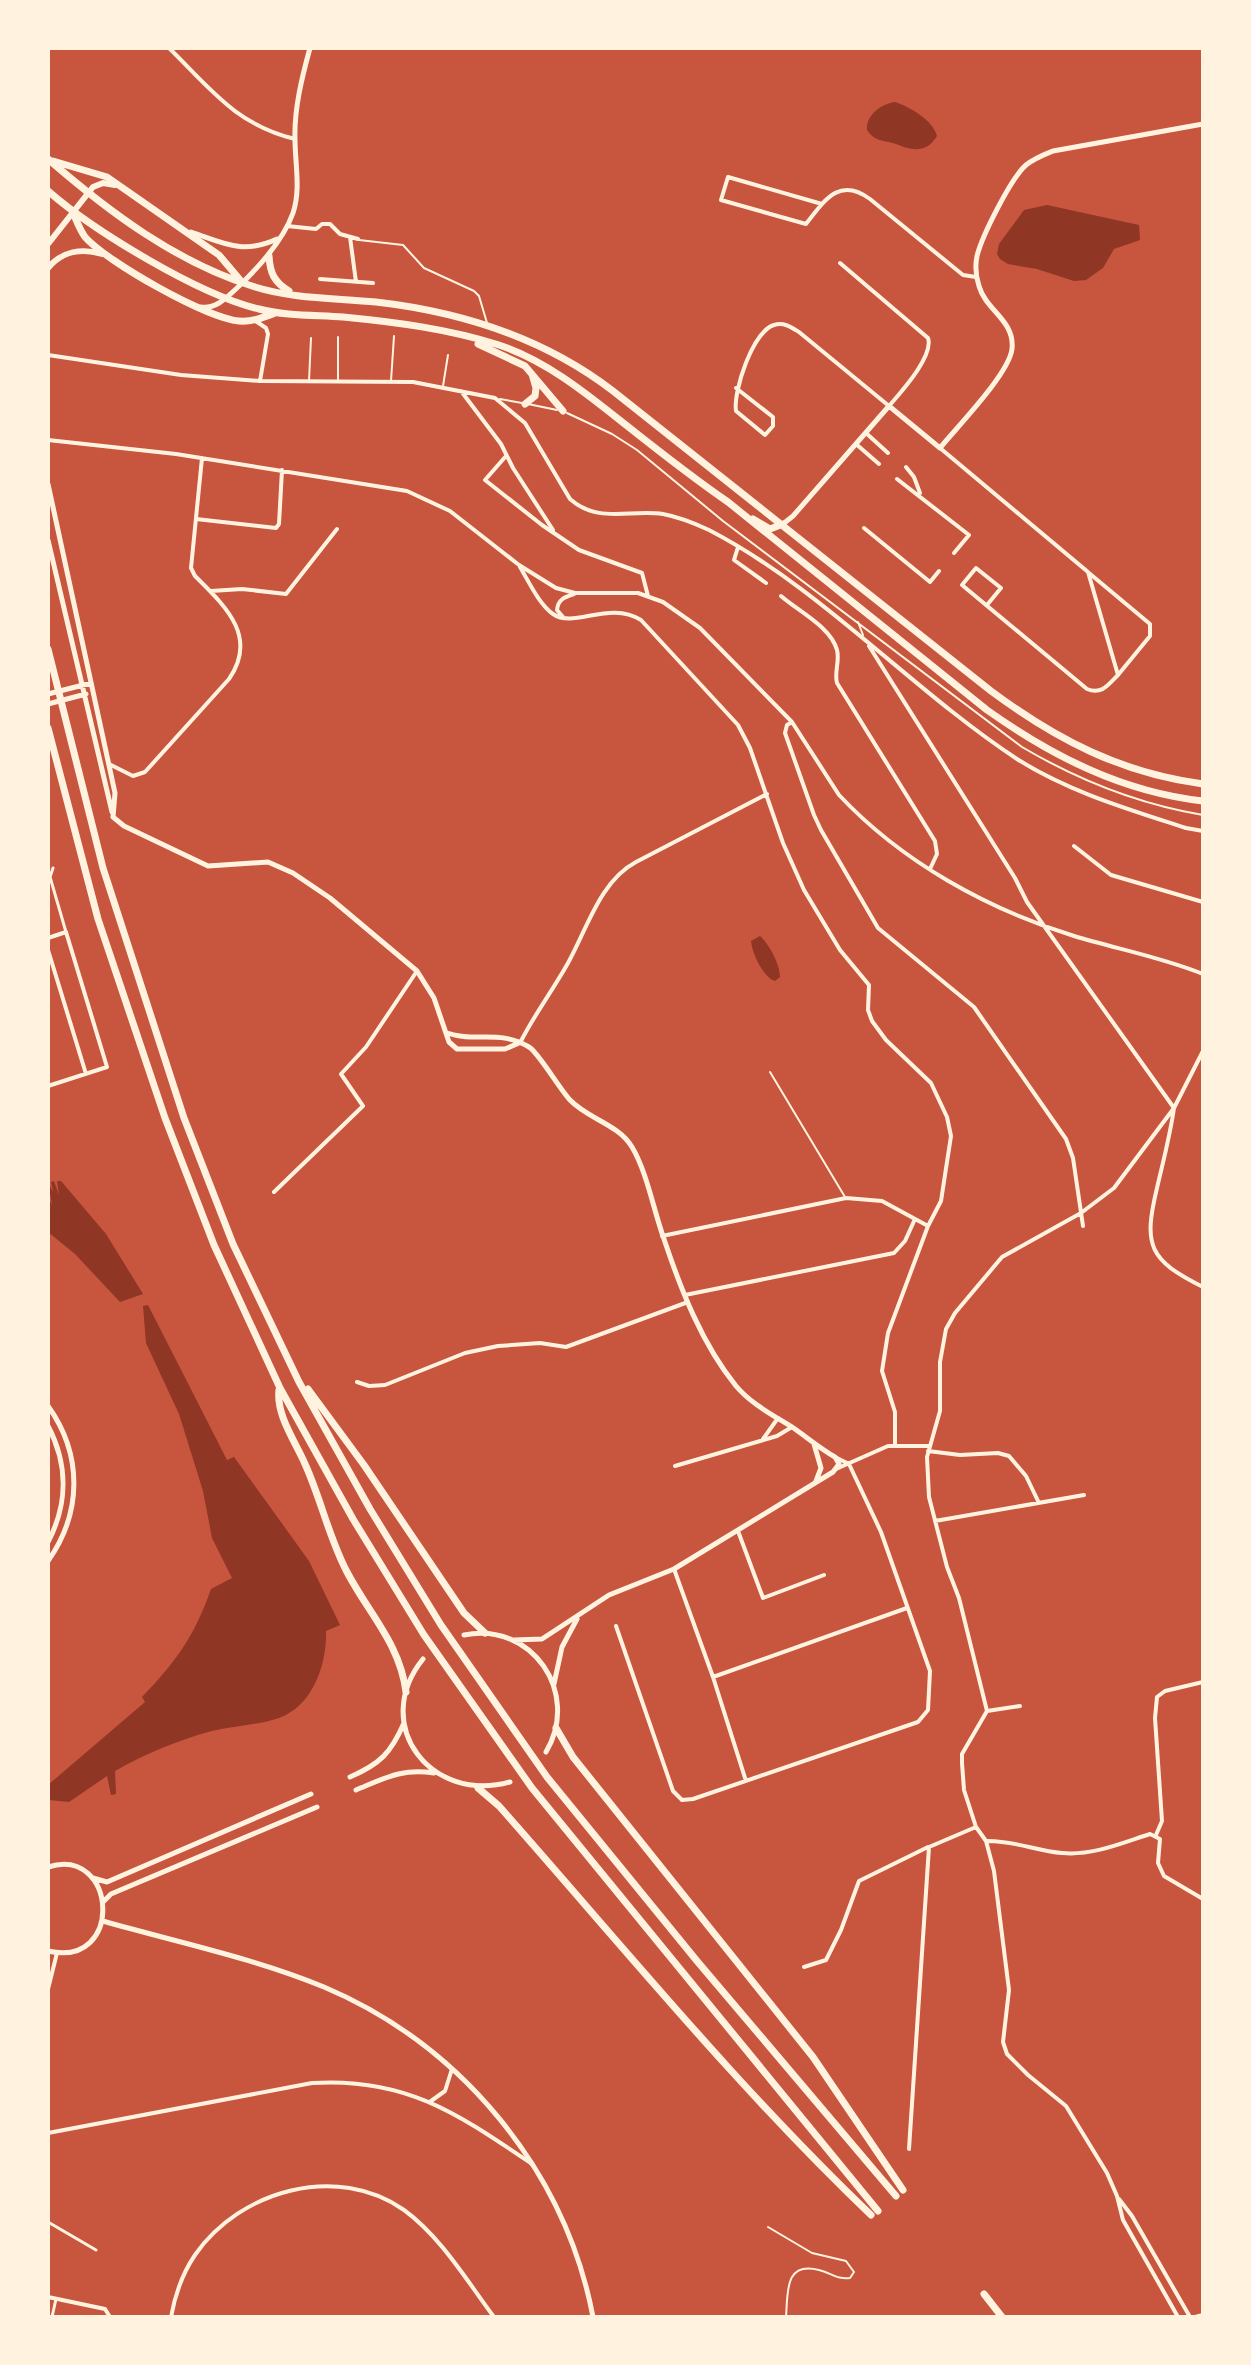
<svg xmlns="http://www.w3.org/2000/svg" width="1251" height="2365" viewBox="0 0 1251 2365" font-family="'Archivo Narrow',sans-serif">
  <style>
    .water { fill: #8f3625 }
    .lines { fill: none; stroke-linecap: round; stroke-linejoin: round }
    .service { stroke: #fff3e0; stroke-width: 2 }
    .pedestrian { stroke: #fff3e0; stroke-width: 3 }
    .minor { stroke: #fff3e0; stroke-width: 4 }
    .tertiary { stroke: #fff3e0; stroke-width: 5 }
    .secondary { stroke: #fff3e0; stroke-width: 6 }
    .trunk { stroke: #fff3e0; stroke-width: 7 }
  </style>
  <rect width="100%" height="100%" fill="#c8553d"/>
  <path class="water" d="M895,102C910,107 933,120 937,136C927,153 912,151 896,144C884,140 875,142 867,130C866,115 881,104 895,102Z
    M1047,205L1139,225L1140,240L1114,249L1103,268L1086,280L1074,281L1037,269L1008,264L1000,259L997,254L999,244L1024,210Z
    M760,936C769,944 780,964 780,977L775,981C763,977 752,953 751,941Z
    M54,1181L59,1195L57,1181H61L106,1234L143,1294L120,1302L75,1254L48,1232V1197L52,1205L48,1182L53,1192L51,1182Z
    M148,1305L227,1460L234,1457L309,1561L340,1625L326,1631C327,1664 313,1706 279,1718C259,1725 233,1726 212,1731C178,1740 145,1754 115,1771L116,1794L111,1795L107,1776L69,1802L49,1800L48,1785L145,1702L142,1697C176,1662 195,1635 211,1589L232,1578L212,1538L203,1491L179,1414L146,1343L143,1306Z"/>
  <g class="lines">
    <path class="service" d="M359,240L403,245L424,268L474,291L479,296L487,323
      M338,337V382
      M309,381L311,338
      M391,381L394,336
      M443,386L448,355
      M500,399L522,403
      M528,404L557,410
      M567,413L612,434L637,450L723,521L1022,747C1078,780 1138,804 1203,815
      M858,622L863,635
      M770,1072L845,1197
      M768,2227L812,2253L846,2261L854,2272L850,2278C838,2280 831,2273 819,2270C784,2261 788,2293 786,2317"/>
    <path class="pedestrian" d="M53,868L50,877L66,932
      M48,2222L96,2250
      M52,2317L56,2299"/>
    <path class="minor" d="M169,48C210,88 236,125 295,139
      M822,204L728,177L721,200L806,224C824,201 839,176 870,199L963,275L976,277
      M287,226L316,229L322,224H330L340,234L358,239
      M350,237L356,282
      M320,279L373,283
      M257,322L266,328L268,334L260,381
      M48,355L181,375L260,381L413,382L495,398L525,423L570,499C598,524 630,509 663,514C679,517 694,523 709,530C821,588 912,690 1017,759C1069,792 1128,809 1186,828L1203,831
      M736,388L773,417V426L765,435L736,411C733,391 753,331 774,325C784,322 791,327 799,332L889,406C901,392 934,356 928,338L840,263
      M461,391L501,444L513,468L553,530
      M866,433L888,453
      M48,440L176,454L407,491L450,511L519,565L556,588L575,593H638L663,602L700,628L792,722L839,795C902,862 987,909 1074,936C1117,949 1161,957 1203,974
      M856,444L879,464
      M940,448L1088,572L1118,675C1108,685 1102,695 1087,689L962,585L976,568L1001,588L987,605
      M506,456L485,480L542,525L579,550L642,573L648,596
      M906,467L914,477L920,493
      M897,479L969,535L954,553
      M196,519L276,528L279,524L282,470
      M864,528L930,582L939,571
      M738,547L734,560L766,583
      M520,567C529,582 539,604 553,614C574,629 609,600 641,620L738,725L750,748L783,843L804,890L840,950L869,985L868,1010L872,1021L886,1040L931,1083L947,1117L951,1136L941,1201L928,1226L888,1333L882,1371L895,1412V1446
      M1089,573L1150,624V636L1118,675
      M211,591L242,589L286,594L337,529
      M781,596C798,611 831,627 837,650C840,661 834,672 837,683L935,841L937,854L930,869
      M563,617L557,610C558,599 565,597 574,594
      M869,646L1015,878L1027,902L1174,1108C1170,1136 1163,1162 1157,1188C1143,1246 1149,1260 1203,1287
      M792,722L787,725L785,733L814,815L821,830L878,928L974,1007L1066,1139L1073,1158L1083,1226
      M109,764L133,776L145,772L229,679C259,636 224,605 195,576L191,568L202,458
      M1074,846L1111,875L1203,902
      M48,938L66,932L107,1067L48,1086
      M48,950L86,1074
      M520,1043C534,1015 553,990 568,963C587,929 600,881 636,862L767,794
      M274,1192L363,1106L341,1074L366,1047L417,971
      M662,1236L846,1198L882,1201L928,1226
      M685,1295L894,1253L905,1241L915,1219
      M357,1382L369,1386L385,1385L465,1353L498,1346L540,1343L566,1347L688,1302
      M763,1439L778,1418
      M928,1451L960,1455L998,1453L1009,1456L1026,1476L1039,1503
      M835,1457L849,1464
      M675,1466L777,1436L792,1427
      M836,1469L888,1446H930
      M935,1521L1084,1495
      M738,1531L763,1598L824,1575
      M674,1569L713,1677L746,1781
      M616,1626L673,1791L682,1800L693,1799L918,1722L928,1710L930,1671L881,1532L849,1464
      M713,1677L907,1608
      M987,1711L959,1598L947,1567L929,1497L927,1457L940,1411V1362L946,1329L955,1313L1002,1257L1081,1213L1114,1188L1174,1108L1203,1051
      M987,1711L962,1754V1763L964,1790L976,1827L986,1841L994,1871L1009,1990L1003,2042L1007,2054L1028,2075L1066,2106L1107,2173L1117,2196L1123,2220L1178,2317
      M987,1711L1020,1706
      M1156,1835L1162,1821L1155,1718L1157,1697L1165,1691L1203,1682
      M986,1841C1012,1840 1037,1851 1062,1853C1092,1856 1122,1843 1150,1834L1160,1839L1158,1863L1164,1876L1203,1899
      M804,1967L826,1960L841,1930L859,1881L928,1847
      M48,1989L57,1953
      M431,2101L445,2091L452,2069
      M48,2133L312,2083C406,2077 458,2114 532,2164
      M909,2149L929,1847L976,1827
      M1119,2199L1132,2216L1190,2317
      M48,2297L105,2309L110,2317
      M171,2317C175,2295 182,2274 195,2255C240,2190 337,2163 404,2210C441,2237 467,2281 494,2317
      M1195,2317L1203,2315"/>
    <path class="tertiary" d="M191,232C224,243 243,255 277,239
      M201,307C217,309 227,297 238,287C259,267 283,241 293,213C301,189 295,164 295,139C294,109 302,77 310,48
      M48,484L115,793L113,817
      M783,524L793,516L889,406L940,448C957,427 1009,374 1012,349C1015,320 986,311 979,286C976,277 975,266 977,256C982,236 1011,178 1026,165C1035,158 1043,155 1053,151L1203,124
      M48,540L112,812
      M48,694L91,683
      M48,704L86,694
      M113,817L124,826L208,866L268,862L293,873L330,898L417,971L434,998L449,1042L457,1049H505L519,1043
      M447,1033C477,1043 499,1029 529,1047C538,1052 559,1088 570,1100C588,1119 618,1124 632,1147C647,1172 654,1212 664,1239C681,1290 702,1344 736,1386C752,1405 775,1416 795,1429C809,1439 821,1449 835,1457L839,1464L833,1472
      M48,1406C83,1455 82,1513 48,1561
      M48,1426C68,1464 68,1504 48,1542
      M814,1444L821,1468L816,1481
      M464,1635C532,1621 581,1693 546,1752
      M514,1640L542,1639L609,1595L674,1569L833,1472
      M423,1659C370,1725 431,1804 510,1782
      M554,1684L562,1647L577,1619
      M350,1777C380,1764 391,1753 404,1723
      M356,1790C385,1778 402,1768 434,1773
      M48,1867C117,1845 125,1969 48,1951
      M93,1878L107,1882L311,1794
      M104,1901L111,1894L317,1807
      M103,1921C176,1942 254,1958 324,1987C461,2045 565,2170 593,2317"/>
    <path class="secondary" d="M48,244L93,187L103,183L115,185
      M48,268C62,251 82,248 102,254"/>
    <path class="trunk" d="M48,159C109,212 177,263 255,287C293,299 337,298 376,302C463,312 544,338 613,391L991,691C1057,740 1121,773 1203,784
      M53,161L107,177L219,255L241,281
      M48,191C94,231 199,295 259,309C285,316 316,315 343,317C395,322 449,329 499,345C547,361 587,394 626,425C660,452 693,478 728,502L987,710C1052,756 1122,792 1203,801
      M74,215C77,222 80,230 85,237C107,262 206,318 239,321C252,322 262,318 275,313
      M269,256C270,273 274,282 289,291
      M478,344L525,366L563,411
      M525,404L535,396L536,388L532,374
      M753,519L770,529L783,524
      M48,649L103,868L184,1118L233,1244L299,1382L370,1509L441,1625L547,1777L697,1961L896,2196
      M48,728L98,919L165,1118L214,1245L280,1388L353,1519L424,1635L532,1788L878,2211
      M308,1389L364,1465L464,1613L485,1633
      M279,1390C276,1415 295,1441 305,1464C321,1499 329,1538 347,1572C369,1614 400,1644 406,1692
      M556,1728L573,1757L813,2057L903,2190
      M478,1788L499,1806C621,1944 738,2088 871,2215
      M984,2294L1002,2317"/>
  </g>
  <rect width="1251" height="2365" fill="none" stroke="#fff3e0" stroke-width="100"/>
</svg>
